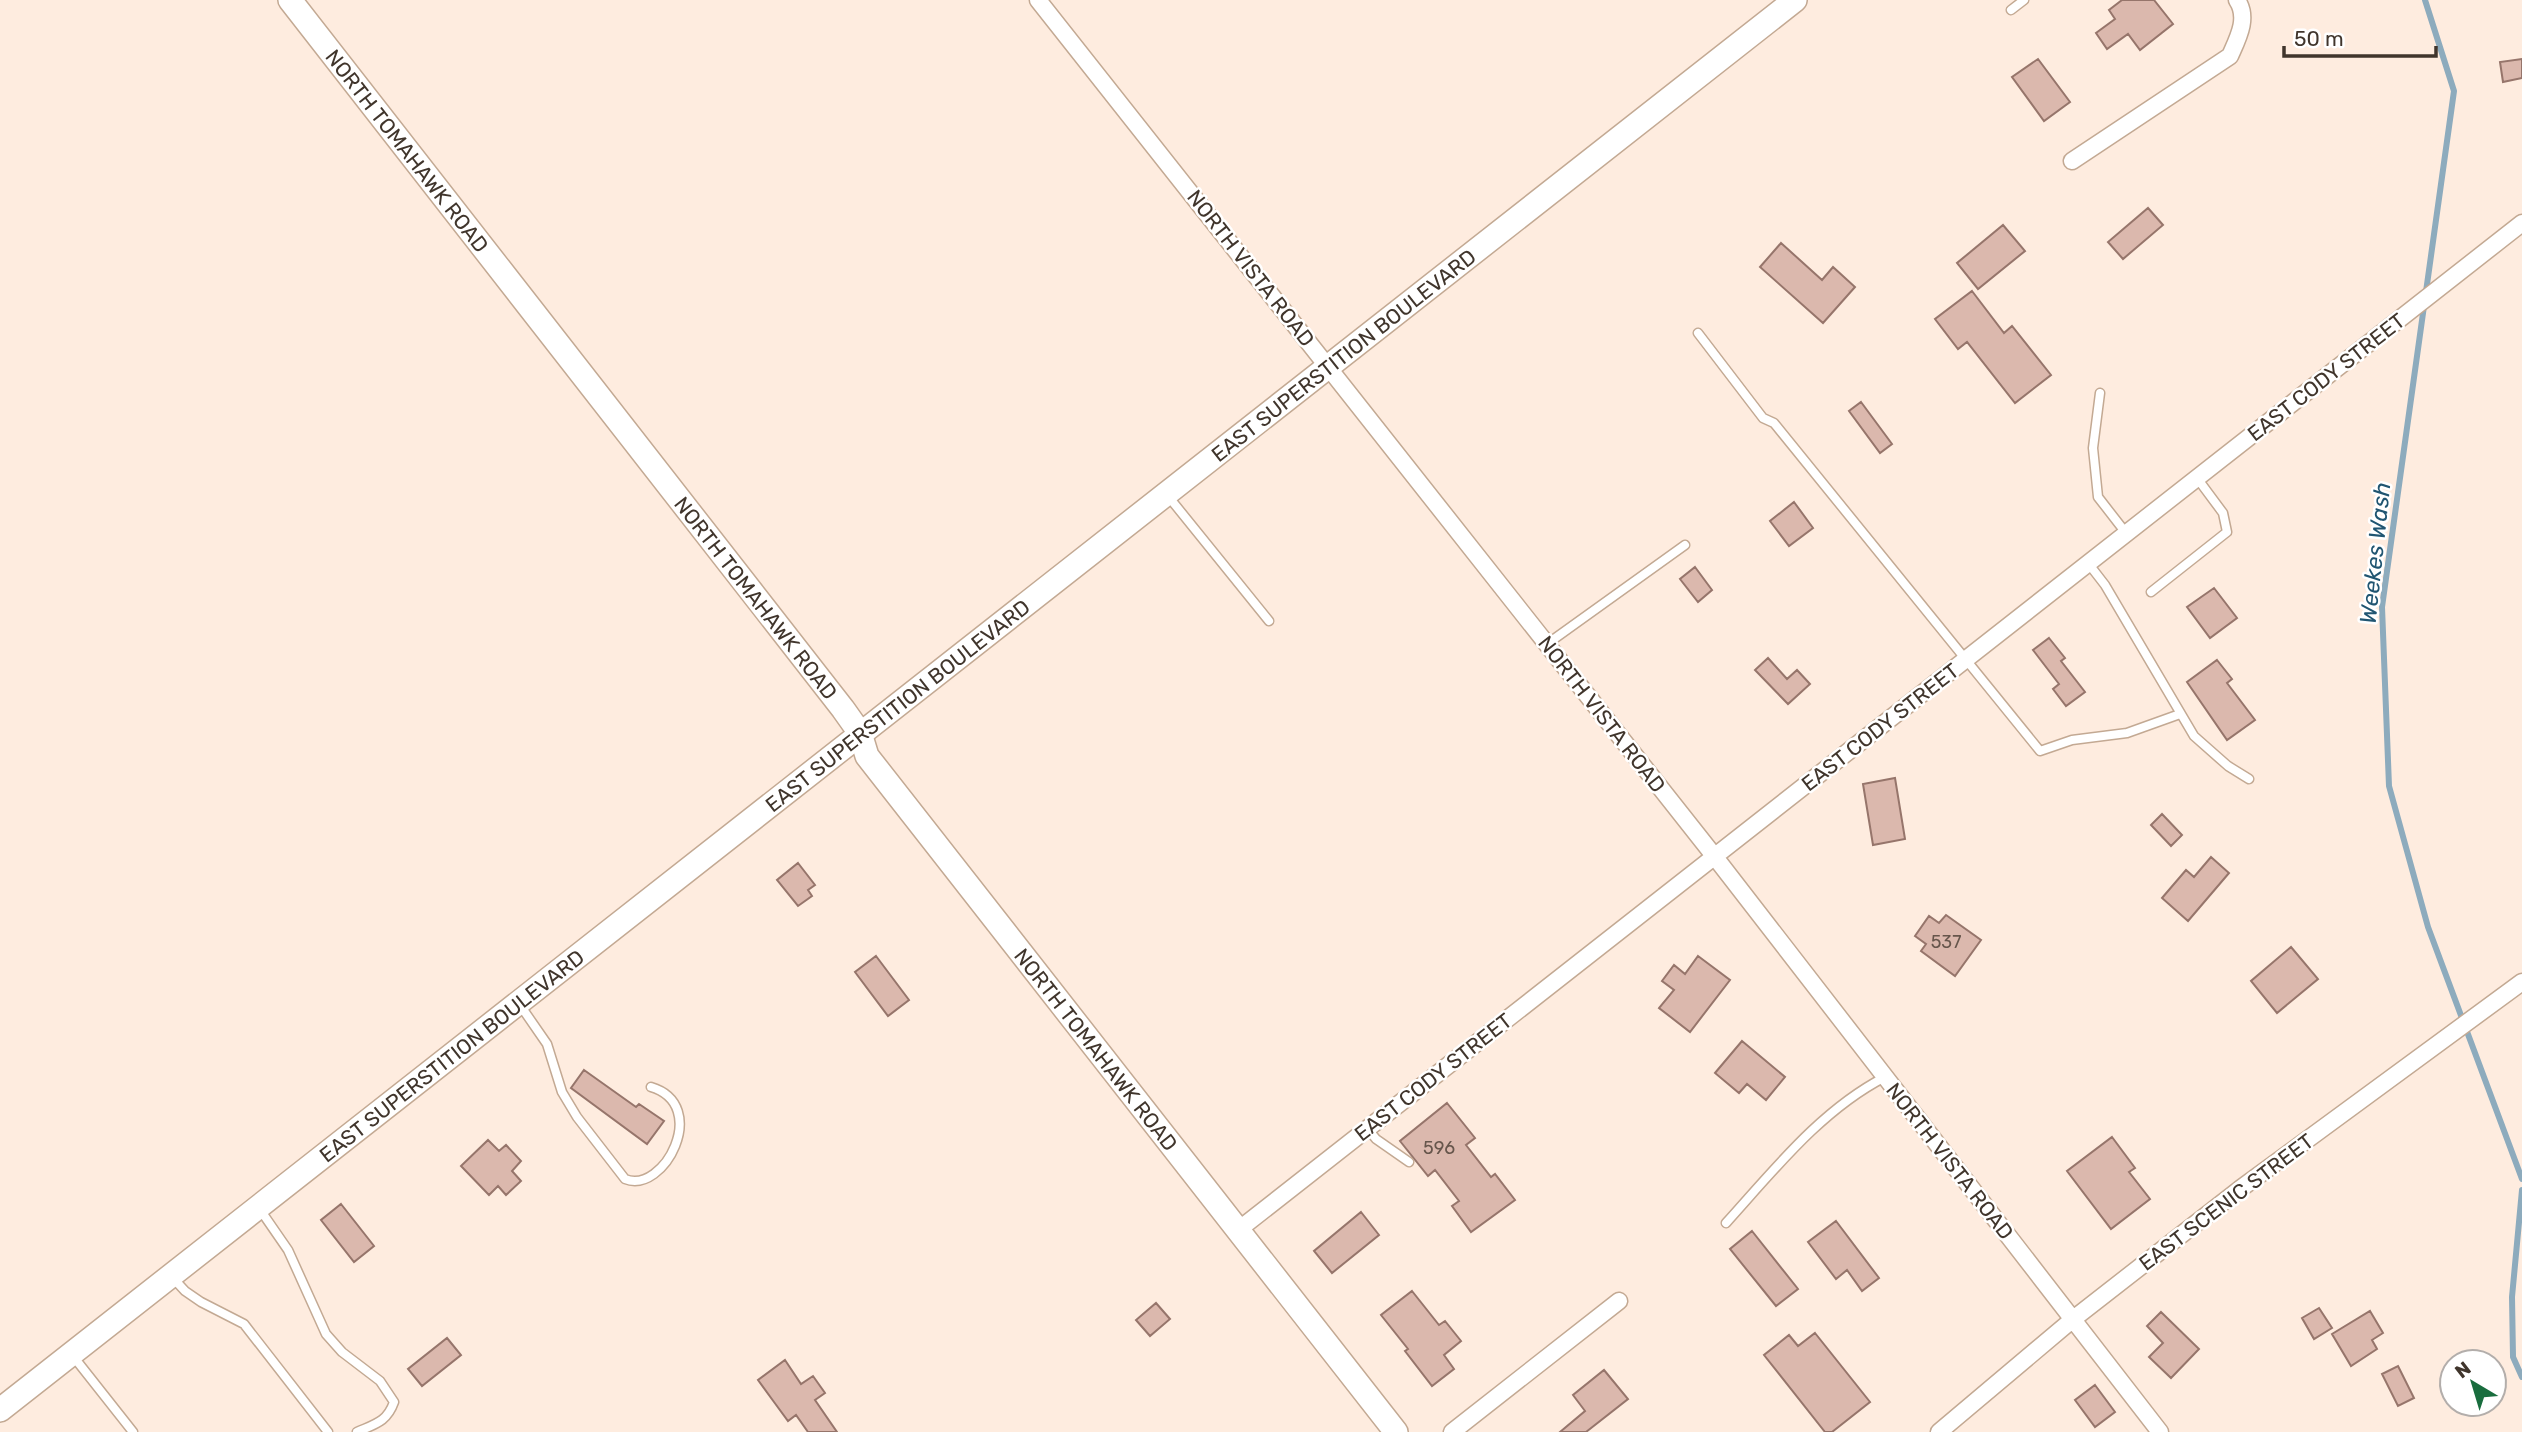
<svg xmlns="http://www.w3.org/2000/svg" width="2522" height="1432" viewBox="0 0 2522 1432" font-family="Rubik,sans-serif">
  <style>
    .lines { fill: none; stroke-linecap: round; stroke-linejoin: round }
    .stream { stroke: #8dabbd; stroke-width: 6 }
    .building { fill: #dbb8ad; stroke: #96756b; stroke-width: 2 }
    .lane-casing { stroke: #c3a993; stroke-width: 11 }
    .street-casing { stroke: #c3a993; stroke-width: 19 }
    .secondary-casing { stroke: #c3a993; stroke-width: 26 }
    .lane { stroke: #fff; stroke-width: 8 }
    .street { stroke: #fff; stroke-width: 16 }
    .secondary { stroke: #fff; stroke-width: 23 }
    .labels { text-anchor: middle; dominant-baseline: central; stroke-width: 5; stroke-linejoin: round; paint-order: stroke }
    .number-label { font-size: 18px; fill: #67564c }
    .street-label { font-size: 21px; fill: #40352c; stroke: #fff }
    .water-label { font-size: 23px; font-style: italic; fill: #205571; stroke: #fff }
  </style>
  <rect width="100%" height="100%" fill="#feecdf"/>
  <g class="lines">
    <path class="stream" d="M2425,0L2454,91L2382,607L2389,786L2428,927L2522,1179
      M2522,1190L2512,1297L2513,1357L2522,1377"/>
  </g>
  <path class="building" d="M2122,0H2154L2173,24L2140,50L2128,34L2107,49L2096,33L2115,19L2109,10Z
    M2038,59L2070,102L2044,121L2012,77Z
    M2522,59V78L2503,82L2500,62Z
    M2148,208L2163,225L2123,259L2108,242Z
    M2003,225L2025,251L1978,289L1957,263Z
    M1781,243L1822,280L1833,267L1855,287L1823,323L1760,267Z
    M1972,291L2004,333L2012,326L2051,375L2015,403L1967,342L1958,349L1935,319Z
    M1861,402L1892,444L1880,453L1849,411Z
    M1794,502L1813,528L1789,546L1770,521Z
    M1695,567L1712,590L1698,602L1680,579Z
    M2214,588L2237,618L2210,638L2187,607Z
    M2049,638L2065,658L2061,661L2085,692L2066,706L2053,689L2059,684L2033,650Z
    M1768,658L1787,679L1797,670L1810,684L1788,704L1755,670Z
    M2217,660L2232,679L2227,683L2255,720L2227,740L2187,682Z
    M1895,778L1905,839L1873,845L1863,784Z
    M2162,814L2182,835L2171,846L2151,825Z
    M2211,857L2229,873L2188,921L2162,898L2186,870L2194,877Z
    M798,863L815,885L808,890L812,896L798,906L777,880Z
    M1946,915L1981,940L1955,976L1921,951L1926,944L1915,936L1929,916L1939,923Z
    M2291,947L2318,979L2277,1013L2251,981Z
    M876,956L909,1000L888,1016L855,972Z
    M1698,956L1730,980L1690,1032L1659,1008L1674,990L1662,981L1674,965L1685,974Z
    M1742,1041L1785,1077L1766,1100L1747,1084L1739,1093L1715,1073Z
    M584,1070L636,1107L639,1104L664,1121L647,1144L571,1088Z
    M1447,1103L1475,1138L1466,1145L1491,1177L1495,1174L1515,1200L1471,1232L1452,1206L1459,1201L1435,1170L1428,1176L1400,1141Z
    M2112,1137L2135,1168L2129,1172L2150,1199L2111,1229L2067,1171Z
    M488,1140L499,1151L506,1145L521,1161L512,1171L521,1181L506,1195L498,1186L489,1195L461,1166Z
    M341,1204L374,1246L354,1262L321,1220Z
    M1361,1212L1379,1235L1332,1273L1314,1251Z
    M1836,1221L1879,1278L1862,1291L1847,1270L1836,1279L1808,1242Z
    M1752,1231L1798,1289L1776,1306L1730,1249Z
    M1412,1291L1439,1325L1445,1321L1461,1341L1444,1355L1454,1369L1432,1386L1405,1351L1408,1349L1381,1315Z
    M1156,1303L1170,1319L1150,1336L1136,1320Z
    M2319,1308L2332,1328L2314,1339L2302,1318Z
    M2370,1311L2383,1333L2372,1340L2377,1349L2351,1366L2332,1334Z
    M2161,1312L2199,1349L2171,1378L2149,1357L2163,1343L2147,1326Z
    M1815,1333L1870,1402L1832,1432H1825L1764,1355L1789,1335L1798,1346Z
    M447,1338L461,1355L422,1386L408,1369Z
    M785,1360L801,1384L813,1376L825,1393L815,1400L837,1432H808L796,1415L788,1421L774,1402L758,1380Z
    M2398,1366L2414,1398L2398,1406L2382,1374Z
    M1604,1370L1628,1399L1586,1432H1560L1585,1411L1573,1395Z
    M2095,1385L2115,1412L2095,1427L2075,1400Z"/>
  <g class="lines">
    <defs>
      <path id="lane" d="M2011,10L2024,0
        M1698,333L1763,418L1774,423L2040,751L2072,740L2127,733L2180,714
        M2100,393L2093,448L2098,497L2126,533
        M1168,496L1269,621
        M2088,563L2105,585L2194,736L2228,766L2249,779
        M2151,592L2227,532L2223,513L2197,478
        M1547,644L1685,545
        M520,1005L547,1044L562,1092L577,1117L625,1179C664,1195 711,1105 651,1087
        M1367,1128L1376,1139L1409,1162
        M259,1208L288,1250L326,1334L342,1352L380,1381L394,1402C387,1422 375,1424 357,1432
        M1726,1223C1774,1170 1821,1110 1885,1077
        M173,1278L185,1291L201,1302L244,1324L328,1432
        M73,1356L133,1432"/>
      <path id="street" d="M1038,0L1715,857L2160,1432
        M2072,161L2230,56C2238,38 2249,18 2237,0
        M1237,1231L2522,223
        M1452,1432L1619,1301
        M1939,1432L2072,1320L2240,1189L2522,982"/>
      <g id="secondary">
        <path id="s1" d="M290,0L843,709L860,733L867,756L1396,1432"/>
        <path id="s2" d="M0,1410L1795,0"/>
      </g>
    </defs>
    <use href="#lane" class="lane-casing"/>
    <use href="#street" class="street-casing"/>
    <use href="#secondary" class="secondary-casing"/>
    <use href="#lane" class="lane"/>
    <use href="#street" class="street"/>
    <use href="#secondary" class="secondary"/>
  </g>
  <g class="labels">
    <g class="number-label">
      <text x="1946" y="942">537</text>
      <text x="1439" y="1148">596</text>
    </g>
    <g class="street-label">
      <text stroke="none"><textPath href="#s1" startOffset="191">NORTH TOMAHAWK ROAD</textPath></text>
      <text transform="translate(1251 268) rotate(52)">NORTH VISTA ROAD</text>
      <text stroke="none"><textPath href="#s2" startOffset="1708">EAST SUPERSTITION BOULEVARD</textPath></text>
      <text transform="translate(2326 377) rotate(-38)">EAST CODY STREET</text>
      <text stroke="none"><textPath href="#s1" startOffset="758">NORTH TOMAHAWK ROAD</textPath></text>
      <text stroke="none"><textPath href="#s2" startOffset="1141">EAST SUPERSTITION BOULEVARD</textPath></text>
      <text transform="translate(1602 714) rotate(52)">NORTH VISTA ROAD</text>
      <text transform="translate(1880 727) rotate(-38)">EAST CODY STREET</text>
      <text stroke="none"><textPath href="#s1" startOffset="1325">NORTH TOMAHAWK ROAD</textPath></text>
      <text stroke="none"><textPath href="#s2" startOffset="574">EAST SUPERSTITION BOULEVARD</textPath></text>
      <text transform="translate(1433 1077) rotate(-38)">EAST CODY STREET</text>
      <text transform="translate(1950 1161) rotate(52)">NORTH VISTA ROAD</text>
      <text transform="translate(2226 1202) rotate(-37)">EAST SCENIC STREET</text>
    </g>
    <g class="water-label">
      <text transform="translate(2375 553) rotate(-84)">Weekes Wash</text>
    </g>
  </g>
  <g transform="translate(2473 1383) rotate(322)"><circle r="33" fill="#ffffff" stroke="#b3aeab" stroke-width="2"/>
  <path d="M0-5L12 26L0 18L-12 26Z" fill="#196d3e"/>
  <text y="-10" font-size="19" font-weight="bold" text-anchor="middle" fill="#40352c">N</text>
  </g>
  <path d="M2284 46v10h152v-10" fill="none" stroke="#40352c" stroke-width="3.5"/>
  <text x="2294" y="46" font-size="21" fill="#40352c" stroke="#ffffff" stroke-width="5" paint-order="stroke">50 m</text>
</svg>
